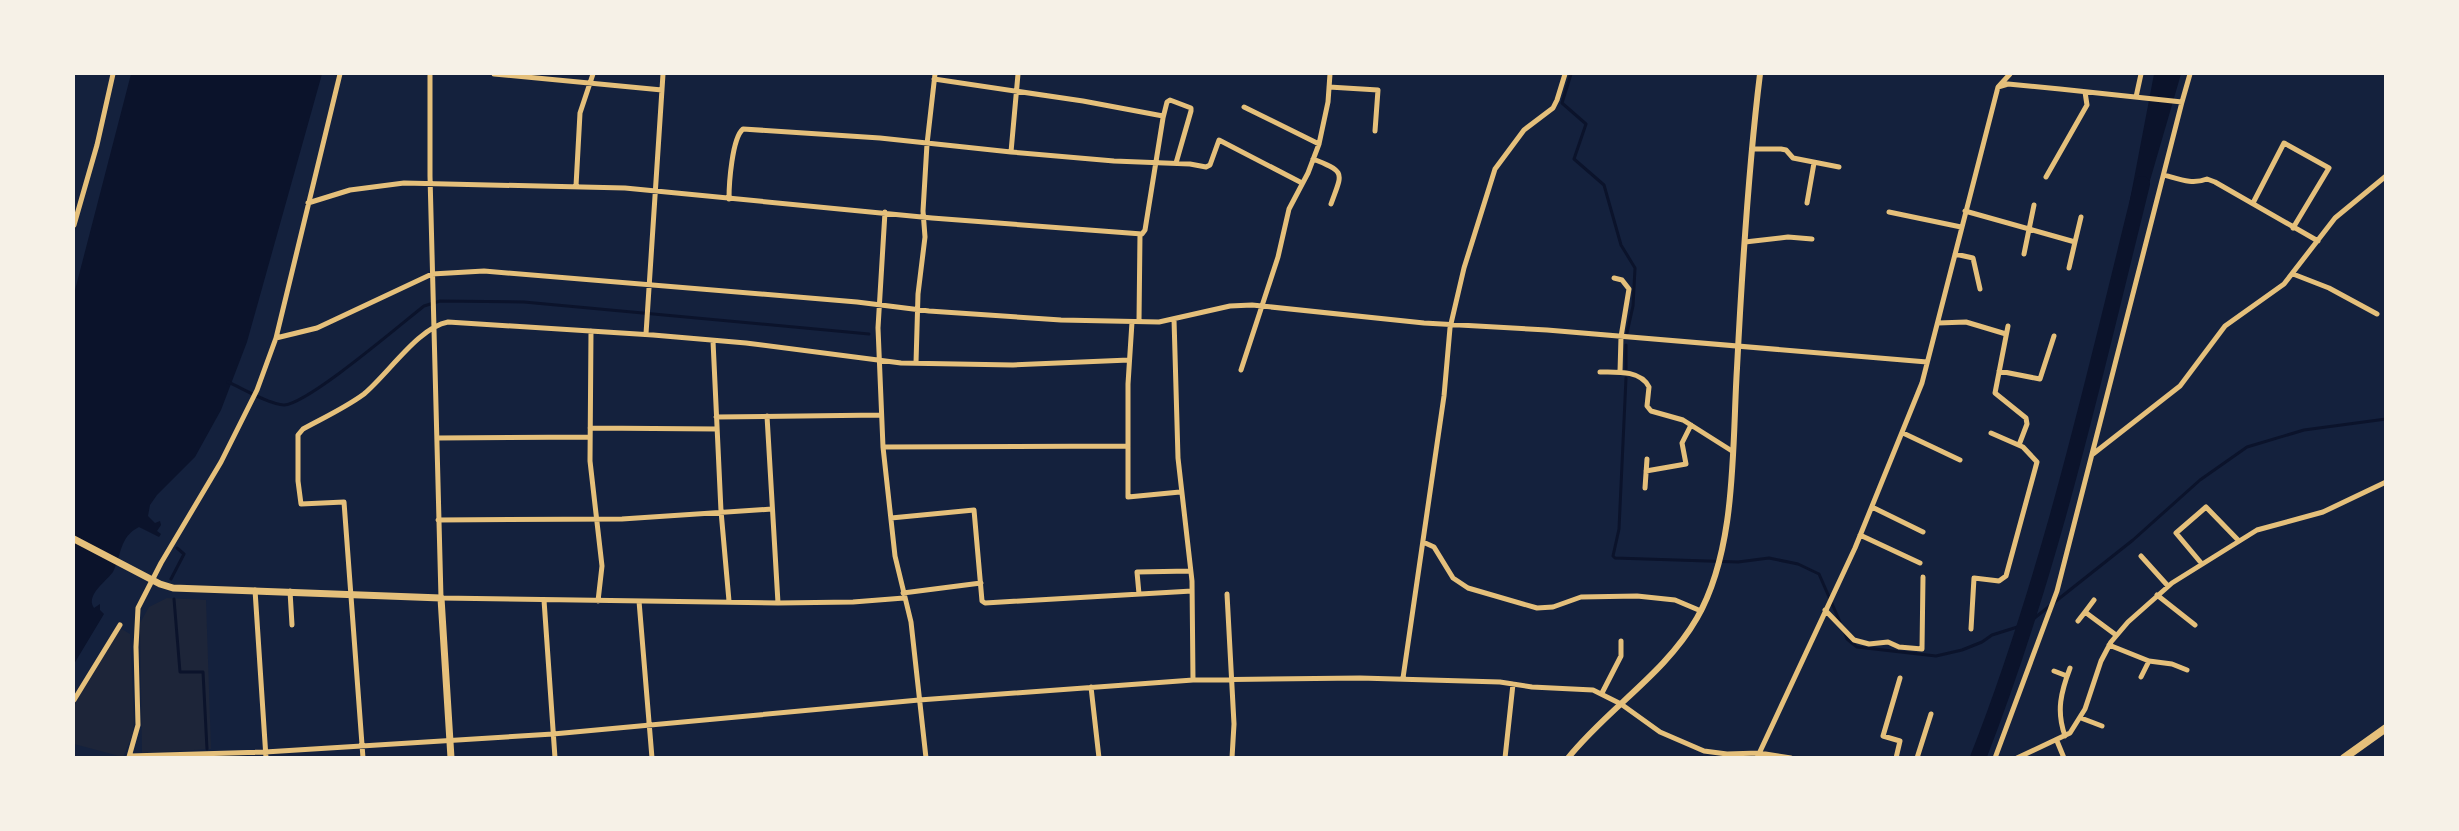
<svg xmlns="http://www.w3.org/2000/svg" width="2459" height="831" viewBox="0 0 2459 831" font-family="Figtree,sans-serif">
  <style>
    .green { fill: #1d2539 }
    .water { fill: #0b132b }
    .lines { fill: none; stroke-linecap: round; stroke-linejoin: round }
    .stream { stroke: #0b132b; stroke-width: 3 }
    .river { stroke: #0b132b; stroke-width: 16 }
    .minor { stroke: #e5c07b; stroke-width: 5 }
    .tertiary { stroke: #e5c07b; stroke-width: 6 }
    .secondary { stroke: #e5c07b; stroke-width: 7 }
    .primary { stroke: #e5c07b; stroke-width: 8 }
  </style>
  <rect width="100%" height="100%" fill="#14213d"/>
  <path class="green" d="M167,598L206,600L211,749L142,753L140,623L149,607Z
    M120,628L130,634L134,719L133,734L123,757L74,744V705Z"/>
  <path class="water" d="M131,74H322L247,342L221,410L195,457L157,495L150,505L148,516L155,523L160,521L161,525L157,531L161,534L159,537L139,527C119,537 122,555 113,572C107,580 99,585 94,594C91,600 91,603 94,608L100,604V610L104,614L74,664V294Z
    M2154,74H2181L2142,208L2129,205Z"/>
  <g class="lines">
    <path class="stream" d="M1571,74L1562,103L1586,124L1574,159L1604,185L1621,245L1635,268L1633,306L1627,333
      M1626,369V345
      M1626,378L1619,529L1613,556L1615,558L1738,562L1769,558L1798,564L1819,574L1840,622
      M228,382C242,388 270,405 284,405C308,404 401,324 424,306L440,301L524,302L869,334
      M171,579L184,554L177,548
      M174,599L180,672H203L207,749
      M1844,631L1847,639L1857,647L1936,656L1962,650L1982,642L1992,635L2027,624L2133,540L2200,480L2247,447L2304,430L2386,419"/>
    <path class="river" d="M1978,758C2051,572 2094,377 2142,184"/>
    <path class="minor" d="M430,74V176L441,598L778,603L853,602L904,598
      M494,74L662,90
      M934,79L1083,101L1163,116
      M1999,86L2010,74
      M1329,87L1378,90L1375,131
      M2136,97L2141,74
      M1244,107L1319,144
      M1752,149H1781L1786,150L1793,158L1839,167
      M1011,152L1018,74
      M1313,159C1347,172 1342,173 1331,204
      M2164,175C2179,179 2192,185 2207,179L2215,182L2318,241
      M2046,177L2087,105L2085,92
      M576,186L580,113L593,74
      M729,199C729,184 732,138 743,129L880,138L1011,152L1114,161L1190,164L1206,167L1210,165L1219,140L1302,183
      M308,203L350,190L404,183L625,188L932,218L1142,234L1145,230L1163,118L1167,102L1170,100L1191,108V111L1176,163
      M1807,203L1814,163
      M2253,203L2284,143L2329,168L2293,228
      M1965,211L2075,242L2081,217
      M885,212L878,328L883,447L895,556L911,622L926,758
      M1889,212L1961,227
      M74,225L97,145L113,74
      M1745,242L1788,237L1812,239
      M1955,254L1973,258L1980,289
      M2024,254L2034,205
      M2069,268L2075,242
      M2293,274L2329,288L2377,314
      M1614,278L1622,280L1629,289L1621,337L1620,372
      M1174,319L1178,458L1192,581L1193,680
      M1132,322L1128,384V497L1180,492
      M1139,322L1140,234
      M1938,323L1966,322L2006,334
      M2008,326L1995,393L2026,418L2027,424L2019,445
      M591,331L590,461L602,566L598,601
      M646,334L663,74
      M276,338L317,328L432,274L484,271L857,302L929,311L1061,320L1159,322L1230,306L1252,305L1424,323L1547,330L1927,362
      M713,341L721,511L729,601
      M916,363L918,294L925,237L923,211L927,144L935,74
      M1241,370L1278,257L1289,209L1308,173L1319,144L1328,102L1330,74
      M1999,371L2040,379L2054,336
      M1600,372C1616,372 1641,370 1649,387L1647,406L1651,411L1683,420L1732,451
      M767,416L778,603
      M716,417L881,415
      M590,428L717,429
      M1903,433L1960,460
      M437,438L590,437
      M883,447L1128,446
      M2093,454L2180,386L2225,326L2284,284L2335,218L2386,176
      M1646,471L1686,464L1682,443L1691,425
      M1645,488L1647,459
      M1872,507L1923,532
      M891,518L974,510L982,601L985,603L1192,591
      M438,520L622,519L772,509
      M1860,535L1920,563
      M1423,542L1434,547L1453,578L1468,588L1537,608L1553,607L1581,597L1637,596L1675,600L1701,611
      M2141,556L2168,586
      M2202,564L2176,533L2206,507L2239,541
      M255,590L266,758
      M290,591L292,625
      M903,593L981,583
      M1139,594L1137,572L1190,571
      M1227,594L1234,724L1232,758
      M2157,595L2195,625
      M544,600L555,758
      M639,601L652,758
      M1825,610L1854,640L1869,644L1888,642L1899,647L1922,649L1923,577
      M2085,612L2094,600
      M2078,621L2085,612L2116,635
      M1971,629L1974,578L1999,581L2006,576L2037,462L2023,447L1991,433
      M2109,645L2149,661L2141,677
      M2149,661L2172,664L2187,670
      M2054,671L2067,676
      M1403,678L1444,396L1450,328L1464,268L1495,169L1524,130L1553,108L1557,100L1565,74
      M1091,687L1099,758
      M1602,693L1621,656V641
      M74,700L120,625
      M2081,718L2102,726
      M2065,736C2056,711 2061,692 2070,668
      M2057,741L2064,758
      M130,756L265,752L553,734L919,700L1193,680L1360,678L1500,682L1532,687L1593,690L1621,704L1660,732L1704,751L1727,754L1759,753L1791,758
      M129,757L138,725L136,647L138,608L161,563L221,462L257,390L276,338L340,74
      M363,758L344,502L301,504L298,481V435L303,429C323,418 345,408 364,394C388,374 419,327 448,322L653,335L746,343L901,363L1013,365L1129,360
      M1505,758L1513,684
      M1757,758L1855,548L1922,383L1998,87L2008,84L2060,89L2182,102L2190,74
      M1896,758L1900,741L1883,736L1900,678
      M1917,758L1931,714
      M1995,758L2057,591L2182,102
      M2017,758L2070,733L2085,709L2101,661L2111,642L2128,622L2172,583L2257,530L2323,512L2386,482"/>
    <path class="tertiary" d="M1568,758C1608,708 1665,674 1697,618C1737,548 1732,447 1737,368C1742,270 1748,171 1760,74"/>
    <path class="secondary" d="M74,539L160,584L173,588L441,598L451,758"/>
    <path class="primary" d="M2344,758L2386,728"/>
  </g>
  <rect width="2459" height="831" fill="none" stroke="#f6f1e7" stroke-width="150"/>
</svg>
